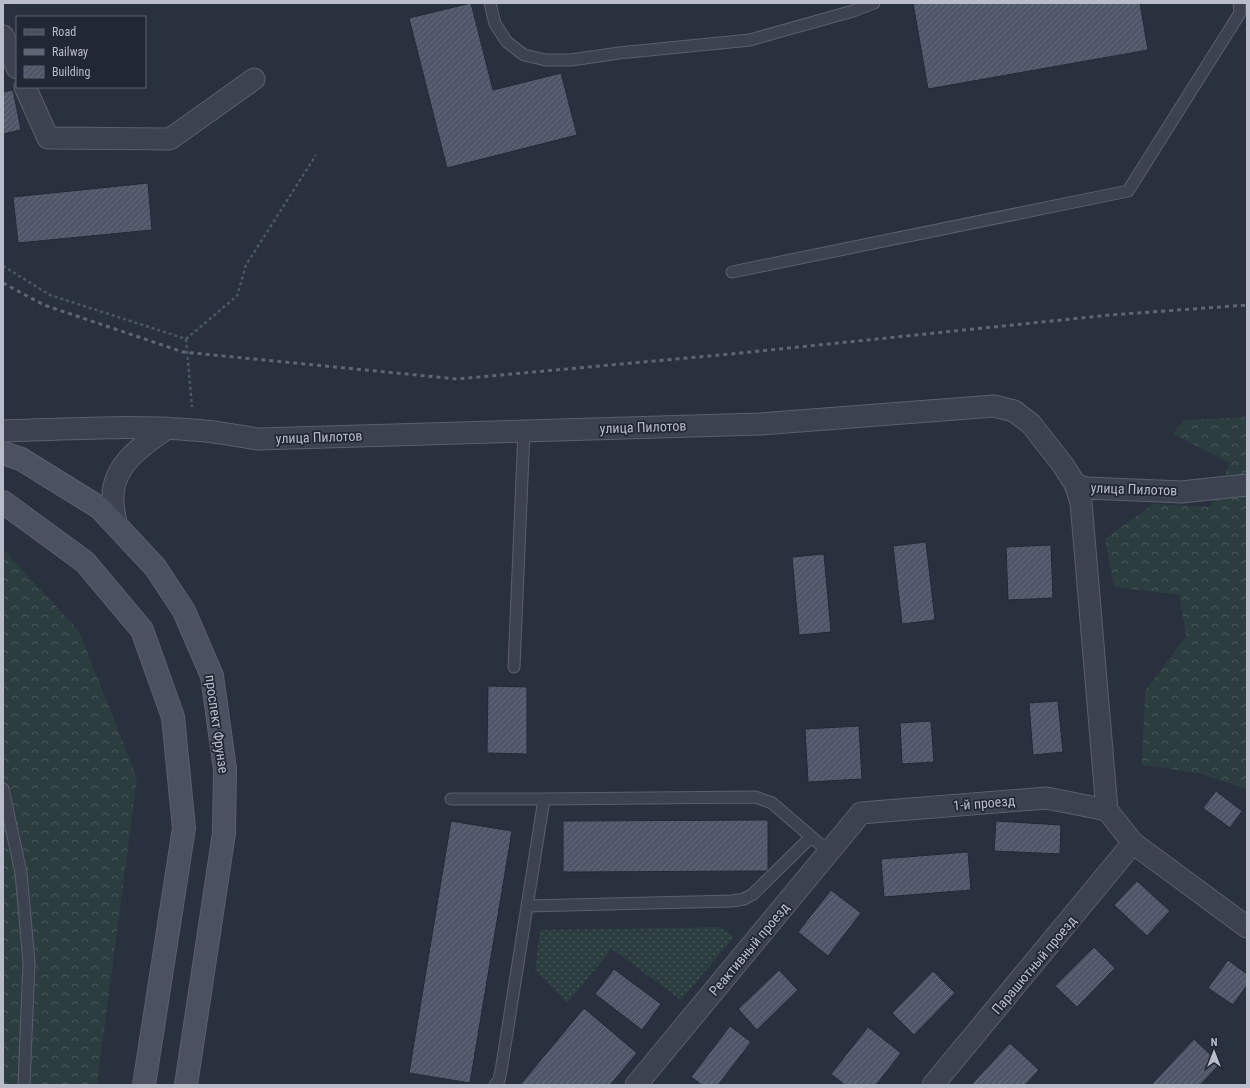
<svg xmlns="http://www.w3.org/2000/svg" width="1250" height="1088" viewBox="0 0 1250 1088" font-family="'Roboto Condensed',sans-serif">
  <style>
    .grass { fill: url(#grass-dots) }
    .forest { fill: url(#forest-crowns) }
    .building { fill: url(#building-hatch); stroke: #232936 }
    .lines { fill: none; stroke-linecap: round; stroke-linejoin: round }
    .lane-casing { stroke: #5a606c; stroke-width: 13 }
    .street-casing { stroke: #5a606c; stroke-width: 23 }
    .secondary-casing { stroke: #5a606c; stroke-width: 24 }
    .path { stroke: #4b5a5e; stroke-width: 2.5; stroke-dasharray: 3 3; stroke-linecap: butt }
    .lane { stroke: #3c424f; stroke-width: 11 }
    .street { stroke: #3c424f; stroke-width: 21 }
    .secondary { stroke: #4b5161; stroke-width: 22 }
    .rail { stroke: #5f6675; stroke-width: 3; stroke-dasharray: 4 4; stroke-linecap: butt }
    .labels { text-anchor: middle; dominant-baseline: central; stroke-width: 3.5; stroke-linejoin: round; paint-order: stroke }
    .street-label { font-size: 14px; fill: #b9bdc9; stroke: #212734 }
  </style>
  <defs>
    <pattern id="grass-dots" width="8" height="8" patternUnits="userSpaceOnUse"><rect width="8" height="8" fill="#2c3d40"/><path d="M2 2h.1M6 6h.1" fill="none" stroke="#48575a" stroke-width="1.8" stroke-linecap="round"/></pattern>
    <pattern id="forest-crowns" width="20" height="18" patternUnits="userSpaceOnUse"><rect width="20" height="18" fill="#2c3d40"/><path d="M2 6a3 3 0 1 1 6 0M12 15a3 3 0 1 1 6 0" fill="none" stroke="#48575a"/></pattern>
    <pattern id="building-hatch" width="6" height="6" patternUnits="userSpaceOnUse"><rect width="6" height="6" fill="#4f5667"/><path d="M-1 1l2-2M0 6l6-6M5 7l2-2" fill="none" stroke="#666c7b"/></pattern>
  </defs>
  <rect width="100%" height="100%" fill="#29303e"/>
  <path class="grass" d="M721,927L734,937L681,1000L612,949L567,1003L535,970L540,930Z"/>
  <path class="forest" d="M1247,417V789L1198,773L1142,765L1145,691L1186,636L1179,595L1114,587L1105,539L1153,504L1210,507L1230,463L1173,434L1184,420Z
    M3,549L79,631L137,778L97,1085H3Z"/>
  <path class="building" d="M471,3L493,90L561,73L577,135L447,168L409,18Z
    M913,3H1140L1148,50L928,89Z
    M13,90L21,130L3,134V92Z
    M148,183L152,230L18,243L13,197Z
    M926,542L935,620L902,624L893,546Z
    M1051,545L1053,598L1008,600L1006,547Z
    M824,554L831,632L799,635L792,557Z
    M488,686L527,687V754L487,753Z
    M1058,701L1063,752L1033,755L1029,703Z
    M931,721L934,762L902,764L900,723Z
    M859,726L862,779L808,782L805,729Z
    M1216,791L1242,811L1230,828L1203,808Z
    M768,820V871L563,872V821Z
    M451,821L512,831L470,1083L409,1073Z
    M996,821L1061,825L1060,854L994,851Z
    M968,852L971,890L884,897L881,859Z
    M1137,881L1170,911L1147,936L1114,905Z
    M831,890L861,913L828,956L798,932Z
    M1094,947L1115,968L1077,1007L1055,986Z
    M1228,960L1247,974V985L1233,1005L1208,988Z
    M614,969L661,1004L642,1030L595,994Z
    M779,970L798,990L757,1030L738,1009Z
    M933,971L955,993L914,1035L892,1013Z
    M584,1008L637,1053L610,1085H520Z
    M730,1026L751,1042L718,1085H702L691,1077Z
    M868,1027L901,1053L876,1085H845L831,1074Z
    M1194,1039L1220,1064L1200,1085H1151Z
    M1010,1043L1039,1070L1025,1085H971Z"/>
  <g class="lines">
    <defs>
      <path id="lane" d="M490,3L495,24L507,42L524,55L546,60H571L619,53L750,40L853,11L874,3
        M732,272L1128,191L1240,13L1239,3
        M514,667L524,431
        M3,789L21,873L29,962L24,1085
        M451,799H544
        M527,906L732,901L744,899L753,894L811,837
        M495,1085L499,1080L501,1071L544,799L755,797L772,803L829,852"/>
      <path id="street" d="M3,36L17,68
        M25,87L48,138L170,139L254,79
        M3,431C66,429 129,425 193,430C215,431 237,436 259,439L760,424L994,406L1014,411L1031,424L1063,465L1075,484L1086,488L1182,492L1247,485
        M1075,484L1081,502L1107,810L1133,843L1247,927
        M116,525C115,515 112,504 113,494C115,462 144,445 167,428
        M636,1085L861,813L1046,798L1107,810
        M933,1085L1133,843"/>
      <path id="secondary" d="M3,453L21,459L100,508L155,567L184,611L212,676L225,769L224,833L186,1085
        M3,502L85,562L142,630L173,717L184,828L144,1085"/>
    </defs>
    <use href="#lane" class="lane-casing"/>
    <use href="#street" class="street-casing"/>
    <use href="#secondary" class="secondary-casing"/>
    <path class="path" d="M3,266L50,295L186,339
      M186,339L237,296L246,265L316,155
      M186,339L192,407"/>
    <use href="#lane" class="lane"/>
    <use href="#street" class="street"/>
    <use href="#secondary" class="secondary"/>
    <path class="rail" d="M3,283L44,305L183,352L457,379L731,354L1110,315L1247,305"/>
  </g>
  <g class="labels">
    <g class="street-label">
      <text transform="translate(643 427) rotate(-2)">улица Пилотов</text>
      <text transform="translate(319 437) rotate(-2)">улица Пилотов</text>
      <text transform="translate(1134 489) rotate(2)">улица Пилотов</text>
      <text transform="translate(217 724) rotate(82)">проспект Фрунзе</text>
      <text transform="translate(984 803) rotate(-5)">1-й проезд</text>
      <text transform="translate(749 949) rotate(-50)">Реактивный проезд</text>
      <text transform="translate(1034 965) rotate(-50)">Парашютный проезд</text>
    </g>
  </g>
  <rect width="1250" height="1088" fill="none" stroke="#b9bdc9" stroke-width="8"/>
  <rect x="16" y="16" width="130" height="72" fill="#212734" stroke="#5e6370"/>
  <rect x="24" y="29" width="20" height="6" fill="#4b5161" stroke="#5e6370"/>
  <text x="52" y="36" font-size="12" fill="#b9bdc9">Road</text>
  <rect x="24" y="49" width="20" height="6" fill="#5f6675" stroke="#5e6370"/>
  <text x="52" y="56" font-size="12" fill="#b9bdc9">Railway</text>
  <rect x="24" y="66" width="20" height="12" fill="url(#building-hatch)" stroke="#5e6370"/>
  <text x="52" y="76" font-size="12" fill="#b9bdc9">Building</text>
  <g transform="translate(1214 1052)" stroke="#212734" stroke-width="3" paint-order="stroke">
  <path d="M0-3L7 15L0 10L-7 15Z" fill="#b9bdc9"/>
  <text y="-6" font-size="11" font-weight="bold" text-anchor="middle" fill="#b9bdc9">N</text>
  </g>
</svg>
